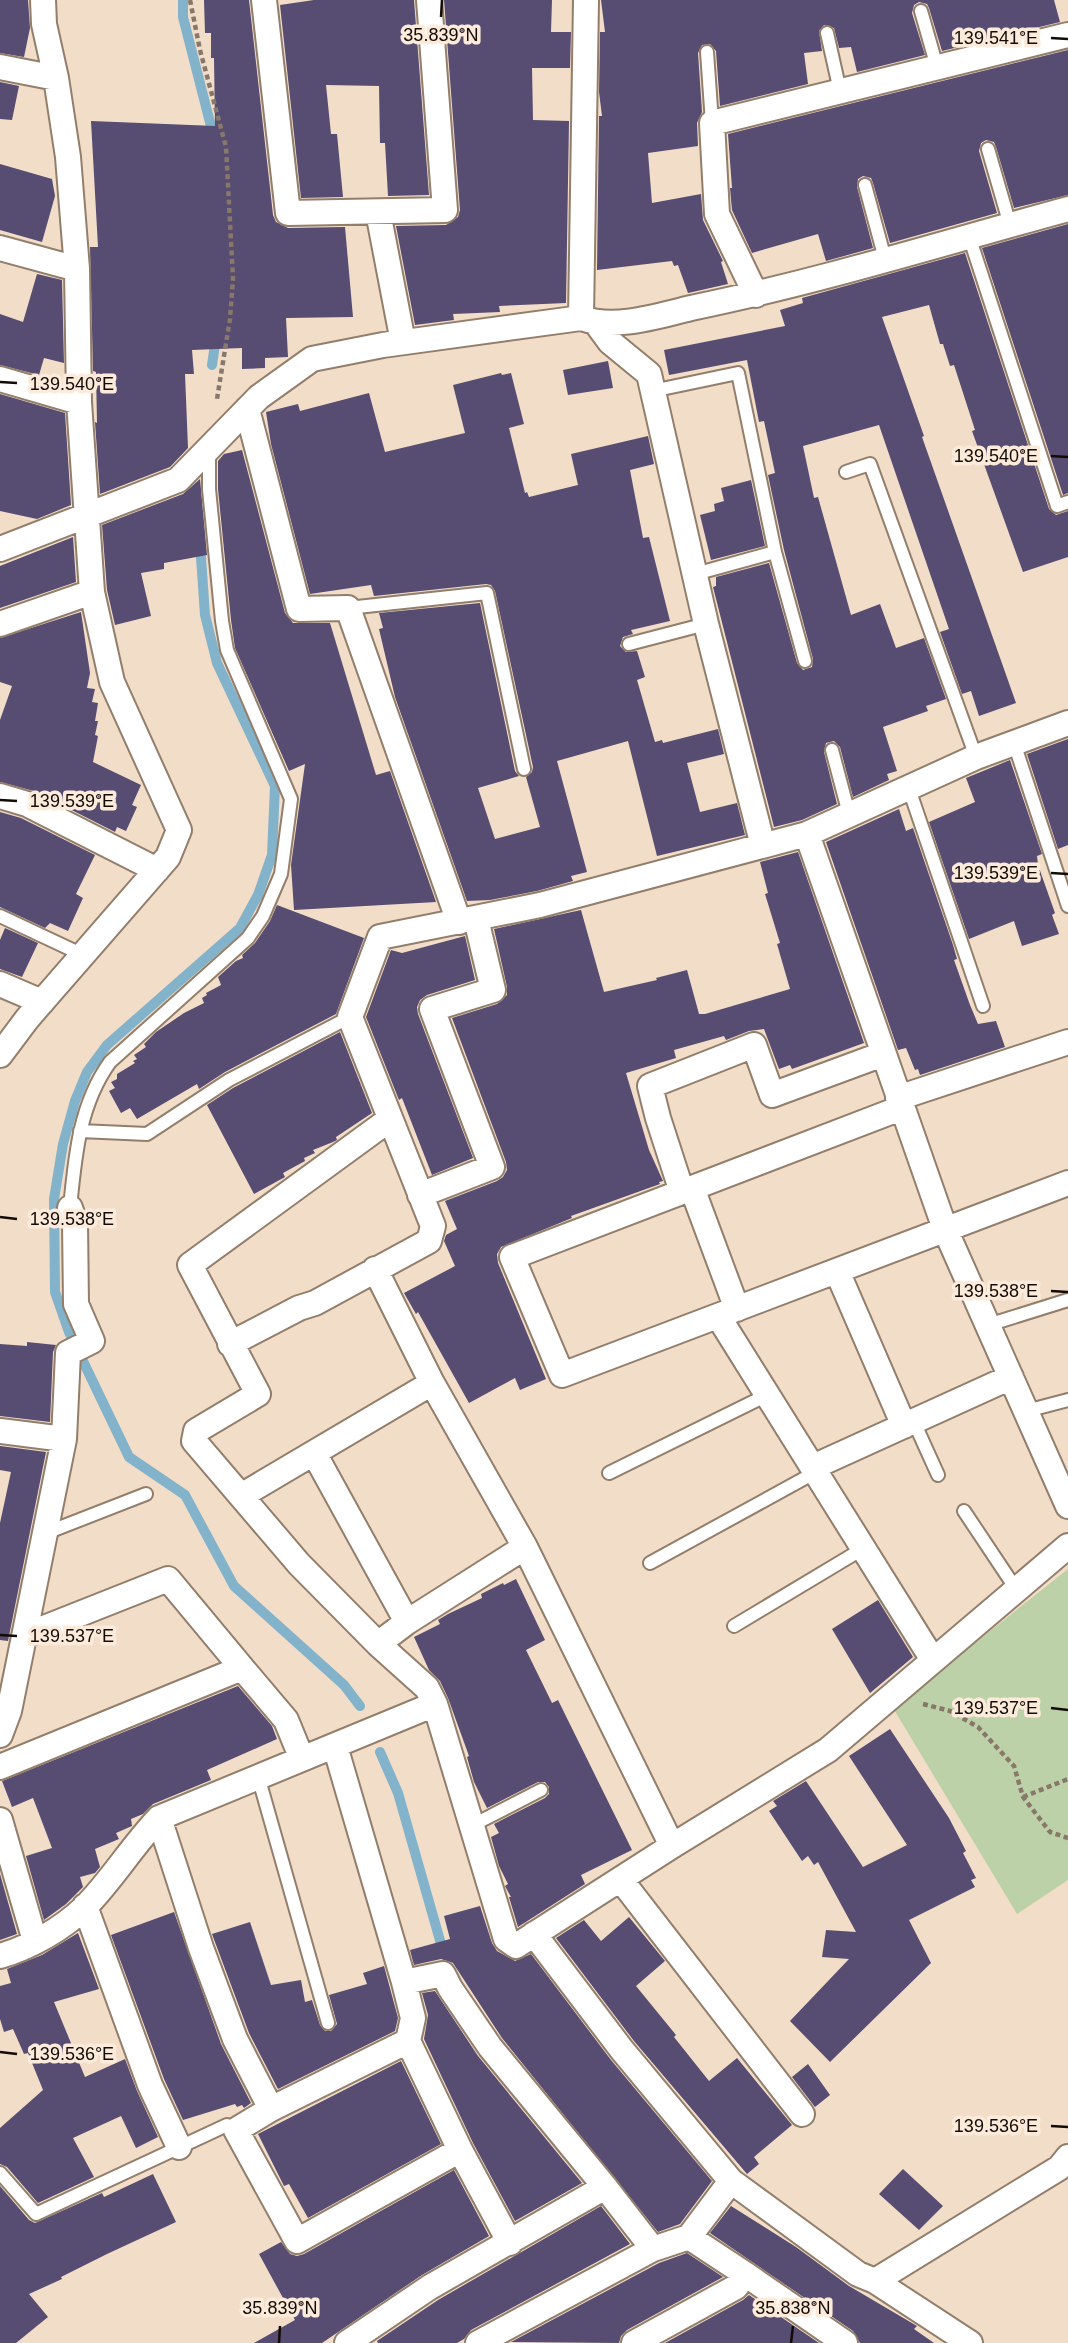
<svg xmlns="http://www.w3.org/2000/svg" width="1068" height="2343" viewBox="0 0 1068 2343" font-family="Arial,sans-serif">
  <style>
    .green { fill: #bcd1a8 }
    .lines { fill: none; stroke-linecap: round; stroke-linejoin: round }
    .stream { stroke: #82b3ca; stroke-width: 10 }
    .building { fill: #574c71 }
    .lane-casing { stroke: #927e6b; stroke-width: 16 }
    .street-casing { stroke: #927e6b; stroke-width: 28 }
    .path { stroke: #87786b; stroke-width: 4.5; stroke-dasharray: 5 3.5; stroke-linecap: butt }
    .lane { stroke: #fff; stroke-width: 12 }
    .street { stroke: #fff; stroke-width: 24 }
    .ticks { fill: none; stroke: #130c06; stroke-width: 2.5 }
    .ticks-label { font-size: 18px; text-anchor: middle; fill: #130c06; stroke: #fcebda; stroke-width: 7; stroke-linejoin: round; paint-order: stroke }
  </style>
  <rect width="100%" height="100%" fill="#f2ddc8"/>
  <path class="green" d="M1068,1569V1880L1017,1914L893,1708Z"/>
  <g class="lines">
    <path class="stream" d="M183,0V17L214,138
      M212,365L216,338
      M200,543L205,615L217,663L275,786L272,855L258,895L240,928L107,1045L87,1072L75,1101L63,1144L54,1199L55,1292L69,1332L129,1457L185,1495L234,1586L344,1685L360,1706
      M380,1752L398,1793L443,1951"/>
  </g>
  <path class="building" d="M0,0H28L30,28L24,57L0,53Z
    M204,0H249L273,215L276,222L288,228L345,227L353,317L286,318L288,357L265,358V368L242,369V348L192,350L194,374H185L188,448L170,467L100,494L95,422L97,423L96,372L93,371L90,247H98L91,121L215,126L214,58H211V33H205Z
    M314,0H414L429,195L388,196L385,143H380L379,86L326,85L331,134H337L343,197L301,198L280,5Z
    M444,0H552L551,32H571L570,68H532L533,120L569,121L566,303L499,306L500,312L453,314L454,320L415,325L396,226L446,225L458,217L460,210Z
    M601,0H1054L1060,22L942,51L929,8L927,4L919,2L914,5L912,13L925,55L857,72L851,47L839,48L834,28L824,25L819,31L822,51L804,53L808,84L720,106L716,51L710,44L702,45L698,53L702,112L697,123L698,146L648,153L652,203L701,194L703,220L723,261L721,262L728,284L688,293L678,265L674,266L672,261L597,270L599,116H602L599,92L600,32H605Z
    M1068,50V195L1014,208L996,147L994,142L986,140L981,143L979,151L997,213L890,243L873,183L871,178L863,176L858,179L857,187L873,248L826,261L818,234L752,253L732,210L730,188H732L728,134Z
    M0,82L19,86L12,120L0,119Z
    M0,164L52,179L55,196L42,242L0,230Z
    M1068,224V493L1063,495L982,248Z
    M965,253L1049,509L1056,515L1068,511V557L1023,572L972,431L975,430L954,365L950,366L943,344H940L929,305L882,317L924,436L922,437L1016,703L979,716L971,691L962,694L940,632L949,629L879,425L803,446L814,498L818,497L851,615L880,604L896,648L924,638L946,699L926,706L928,711L883,727L897,771L887,774L889,780L853,797L840,747L834,741L826,743L824,752L837,804L802,820L774,827L713,587L716,586V577L769,563L797,663L803,670L812,667L813,659L784,550L768,475L775,473L764,421L759,422L747,360L669,375L664,350L785,326L780,310L803,303L802,298Z
    M37,274L62,280L64,363L44,358L39,375L0,365V314L23,322Z
    M608,361L613,388L568,395L563,370Z
    M501,373L502,375L511,373L524,424L509,428L525,493L527,492L529,497L578,485L571,454L648,436L654,464L630,470L643,538L649,537L670,621L631,630L633,634L623,637L620,646L626,652L637,651L645,677L637,680L655,742L662,740L663,743L718,729L724,754L687,763L700,812L737,803L745,835L657,856L628,741L557,761L587,872L571,876L573,881L537,891L490,900L467,901L395,697L379,629L383,628L379,613L480,603L515,771L519,776L478,788L495,839L540,827L526,777L532,772L533,767L495,591L491,585L486,584L374,596L371,585L310,594L271,444L266,412L298,404L300,411L369,393L385,452L465,433L453,385Z
    M0,394L65,413L71,505L37,519L0,511Z
    M242,450L285,613L293,623H330L376,775L390,771L436,902L294,910L291,865L305,764L289,771L235,648L231,620L218,489V461L224,454Z
    M200,479L207,555L164,563V569L141,573L151,616L115,625L107,590L102,525L183,494Z
    M751,480L765,546L711,560L700,515L715,511L714,504L724,501L721,488Z
    M73,537L76,582L0,608V566Z
    M81,612L90,673L87,688L95,689L92,702L98,703L95,721H98L95,735L98,736L93,762L141,785L132,805L137,807L126,831L117,827L115,832L34,791L0,782V720L12,686L0,682V638Z
    M1068,739V845L1058,849L1027,754Z
    M1010,760L1042,854L1037,856L1038,865L1055,913L1052,915L1059,934L1022,946L1014,921L969,939L929,822L975,802L966,778Z
    M899,809L906,831L913,828L953,945L957,959L954,960L970,1005L978,1024L996,1021L1005,1047L920,1075L918,1069L915,1070L906,1048L898,1050L826,842Z
    M0,812L21,818L95,855L76,894L83,898L68,931L50,923L45,928L0,907Z
    M798,852L864,1043L792,1069L790,1065L779,1069L764,1029L749,1031L726,1040L724,1036L674,1050L676,1058L626,1073L649,1150L663,1181L659,1182L660,1184L571,1216L572,1218L501,1247L497,1254L498,1263L546,1379L520,1390L515,1378L469,1403L418,1312L416,1314L404,1293L455,1266L444,1241L446,1235L457,1229L445,1201L497,1181L503,1177L507,1170L506,1162L452,1018L497,1004L507,995V987L494,929L581,910L604,992L657,980L656,978L687,970L699,1014H705L790,989L777,944L780,943L765,894L768,893L760,862Z
    M277,905L364,938L336,1014L225,1072L199,1089L197,1084L137,1119L130,1108L121,1113L109,1091L115,1088L111,1082L117,1079V1074L135,1063L133,1061L137,1059L134,1055L146,1047L144,1044L156,1032L184,1013L204,1003L202,998L207,995L206,993L221,985L218,977L236,961L243,958L242,955L255,943L270,921Z
    M5,928L38,943L22,977L0,969V940Z
    M465,936L475,980L427,995L420,1000L417,1007L418,1014L473,1158L432,1175L402,1098L399,1100L366,1017L391,950L402,953Z
    M340,1032L372,1113L336,1137L337,1140L333,1142L313,1150L315,1153L304,1158L305,1161L283,1173L285,1177L254,1194L207,1105L233,1088Z
    M27,1342L56,1345L53,1352L50,1422L0,1416V1344L27,1346Z
    M0,1446L46,1452L8,1641L0,1640V1523L11,1472L0,1470Z
    M516,1579L545,1640L526,1650L552,1703L558,1700L632,1850L581,1875L585,1884L518,1927L509,1897H511L505,1886L508,1884L499,1866L491,1837L499,1833L494,1824L545,1798L549,1794V1787L545,1782H538L487,1808L474,1782L467,1757L469,1756L448,1698L440,1681L429,1670L414,1637L440,1624L438,1620L448,1614L482,1598L481,1594L503,1583L504,1585Z
    M878,1600L913,1657L870,1693L832,1629Z
    M238,1686L272,1726L277,1739L207,1770L211,1780L153,1804L143,1814L131,1819L132,1826L116,1833L119,1839L95,1849L100,1867L95,1873L80,1877L83,1887L66,1904L44,1920L26,1856L52,1848L33,1798L12,1807L2,1781Z
    M890,1729L949,1818L966,1851L963,1853L976,1878L971,1880L975,1887L909,1920L931,1963L830,2062L790,2021L849,1959L822,1957L826,1930L856,1932L818,1862L814,1865L808,1856L802,1861L769,1811L777,1806L773,1801L806,1781L863,1867L907,1845L849,1756Z
    M0,1874L17,1934L0,1940Z
    M480,1906L492,1943L497,1951L515,1961L531,1954L611,2060L712,2181L680,2224L658,2232L502,2038L453,1963L441,1959L414,1965L410,1950L450,1939L444,1916Z
    M174,1912L221,2044L251,2103L244,2108L242,2105L237,2107L235,2104L183,2120L164,2079L111,1935Z
    M629,1917L665,1961L636,1986L676,2035L674,2037L709,2081L737,2058L792,2125L754,2157L759,2164L747,2174L634,2041L556,1938L584,1920L601,1941Z
    M250,1922L271,1985L301,1980L305,2002L312,2000L320,2025L325,2031H331L337,2024L329,1995L367,1984L363,1973L384,1966L398,2018L395,2031L278,2089L249,2033L212,1934Z
    M78,1933L99,1989L54,2002L85,2077L125,2059L137,2091L158,2137L136,2148L121,2116L73,2138L94,2177L38,2203L7,2167L0,2164V2128L43,2090L28,2053L24,2054L13,2029L4,2032L0,2019V1986L11,1983L7,1969L42,1955Z
    M435,1991L478,2056L582,2183L515,2221L473,2143L424,2039L428,2015L422,1993Z
    M401,2061L441,2144L308,2218L289,2184L284,2186L258,2134Z
    M808,2064L830,2095L815,2107L792,2077Z
    M903,2169L943,2206L919,2230L879,2194Z
    M454,2170L489,2236L422,2275L322,2343H254L295,2320L259,2254L281,2242L290,2254L297,2256L304,2254Z
    M153,2174L176,2222L107,2254L61,2277L62,2279L29,2294L48,2317L16,2343H0V2186L29,2220L35,2223L102,2193L104,2197Z
    M601,2206L630,2244L471,2330L464,2339L457,2343H378L377,2341L438,2300Z
    M731,2206L796,2247L849,2286L917,2326L914,2329L934,2343H860L853,2331L710,2233Z
    M687,2253L723,2277L627,2330L621,2336L619,2343L511,2342L659,2263Z
    M749,2295L819,2343H665L743,2300Z"/>
  <g class="lines">
    <defs>
      <path id="lane" d="M921,11L937,67
        M827,33L840,91
        M707,52L712,123
        M988,149L1010,225
        M865,185L885,259
        M969,236L1057,506L1068,502
        M652,391L738,373L775,552
        M846,472L870,464L976,757
        M695,574L775,552L805,661
        M348,608L487,593L524,769
        M629,644L706,624
        M1014,743L1068,906
        M832,750L849,814
        M908,786L983,1006
        M0,916L83,955
        M80,1131L147,1134L229,1080L350,1017
        M70,1208C75,1157 79,1105 110,1062L248,938L263,916L281,874L291,799L227,650L222,621L209,489V449
        M988,1325L1068,1300
        M1026,1411L1068,1400
        M914,1422L938,1475
        M609,1473L767,1395
        M964,1511L1016,1589
        M46,1533L146,1494
        M650,1563L816,1472
        M734,1626L864,1548
        M258,1776L328,2023
        M471,1826L541,1790
        M0,2173L36,2214L227,2125L236,2130"/>
      <path id="street" d="M264,0L288,213L445,210L429,0
        M0,67L56,78
        M378,212L403,342
        M0,248L77,269
        M756,295L717,214L712,123L1068,35
        M581,318L586,0
        M596,323L610,342L649,374L706,624L763,846
        M0,379L79,402
        M247,409L299,609L348,608L459,922
        M0,549L178,480L259,397L312,359L383,345L581,318C616,330 657,316 691,308C818,282 943,243 1068,209
        M0,624L92,592
        M0,796L27,804L157,870
        M807,834L945,1229L1068,1506
        M0,984L42,1002
        M0,1055L27,1019L168,857L179,830L112,682L92,592L79,402L77,269L68,157L56,78L44,24L43,0
        M898,1098L1068,1042
        M901,1108L512,1257L562,1375L1068,1183
        M390,1119L190,1265L258,1394L196,1431L194,1441L299,1564L378,1644L427,1688L435,1704L506,1939L516,1946L672,1846L828,1750L1068,1546
        M692,1188L737,1309
        M682,1192L658,1118L650,1086L754,1045L772,1095L883,1054
        M420,1195L492,1167L432,1009L493,990L476,919
        M375,1269L432,1383
        M837,1271L904,1426
        M718,1316L933,1660
        M230,1344L299,1308L315,1303L429,1241L433,1226L350,1017L380,937L540,905L807,834L976,757L1068,723
        M0,1431L64,1439
        M314,1453L407,1622
        M813,1467L1011,1377
        M241,1496L432,1383L525,1547L672,1846
        M378,1644L407,1622L525,1547
        M242,1668L286,1720L302,1759
        M0,1735L9,1711L64,1439L68,1353L92,1341L76,1304L75,1223L70,1208
        M335,1746L404,1982L413,2018L408,2041
        M0,1767L242,1668L168,1579L24,1636
        M159,1818L201,1948L235,2039L271,2109L408,2041L460,2150L510,2243
        M0,1820L35,1941
        M621,1880L802,2114
        M85,1906L150,2085L179,2147
        M534,1934L622,2050L731,2181L858,2274L875,2281L970,2343
        M0,1956C31,1947 62,1929 85,1907C112,1880 132,1846 159,1818L435,1704
        M271,2109L236,2130L297,2241L460,2150
        M689,2237L745,2274
        M653,2249L689,2237L731,2181
        M875,2281L1059,2168L1068,2157
        M347,2343L430,2287L605,2187L490,2047L450,1988L443,1974L404,1982
        M478,2343L653,2249L605,2187
        M634,2343L736,2287L745,2274L845,2343"/>
    </defs>
    <use href="#lane" class="lane-casing"/>
    <use href="#street" class="street-casing"/>
    <path class="path" d="M190,0L200,50L226,147L233,279L230,319L217,399
      M923,1704L950,1711L978,1727L1014,1766L1023,1797L1050,1832L1068,1838
      M1023,1797L1068,1779"/>
    <use href="#lane" class="lane"/>
    <use href="#street" class="street"/>
  </g>
  <path class="ticks" d="M441,17L442,0M1051,38L1068,39M0,382L17,383M1051,456L1068,457M0,800L17,801M1051,873L1068,874M0,1217L17,1219M1051,1291L1068,1292M0,1635L17,1636M1051,1708L1068,1710M0,2052L17,2054M1051,2126L1068,2127M279,2343L280,2326M791,2343L793,2326"/>
  <g class="ticks-label">
    <text x="441" y="41">35.839°N</text>
    <text x="996" y="44">139.541°E</text>
    <text x="72" y="390">139.540°E</text>
    <text x="996" y="462">139.540°E</text>
    <text x="72" y="807">139.539°E</text>
    <text x="996" y="879">139.539°E</text>
    <text x="72" y="1225">139.538°E</text>
    <text x="996" y="1297">139.538°E</text>
    <text x="72" y="1642">139.537°E</text>
    <text x="996" y="1714">139.537°E</text>
    <text x="72" y="2060">139.536°E</text>
    <text x="996" y="2132">139.536°E</text>
    <text x="280" y="2314">35.839°N</text>
    <text x="793" y="2314">35.838°N</text>
  </g>
</svg>
